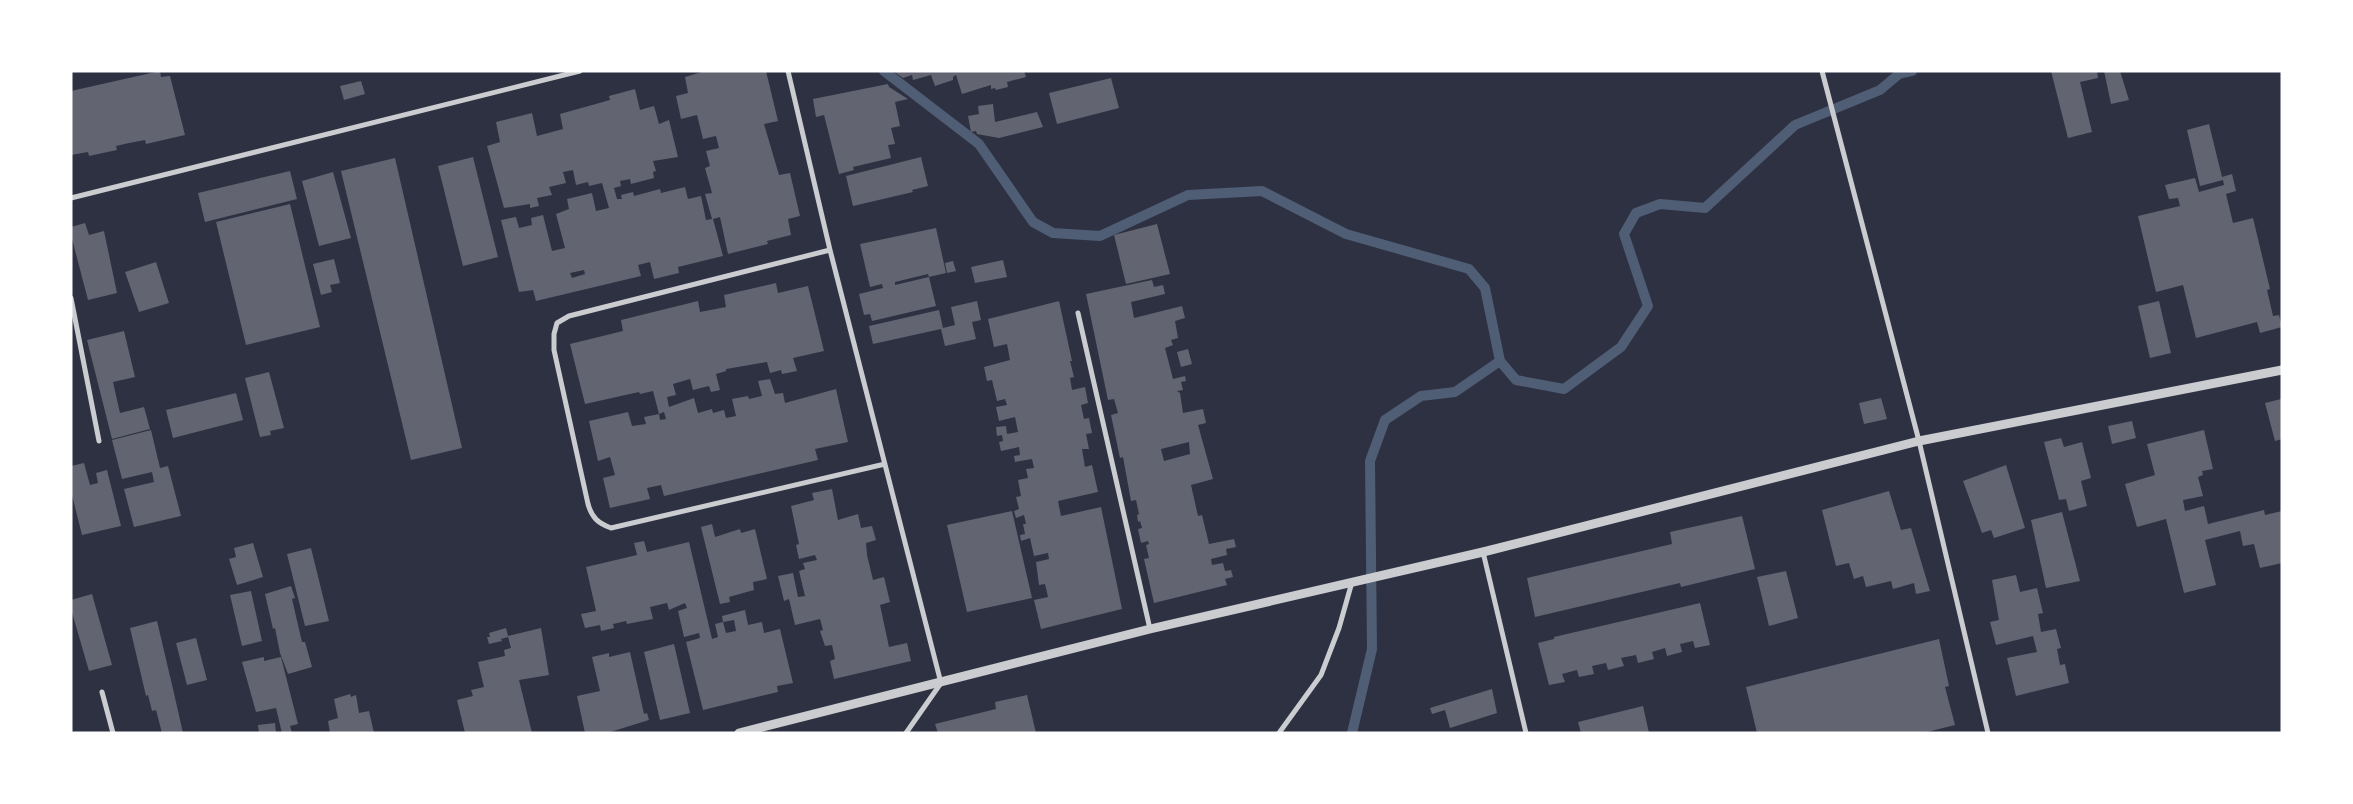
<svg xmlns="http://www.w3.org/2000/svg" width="2353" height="804" viewBox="0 0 2353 804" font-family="Bitter,serif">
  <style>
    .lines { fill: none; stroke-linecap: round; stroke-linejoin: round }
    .stream { stroke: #4f5d75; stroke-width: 10 }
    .building { fill: #626471; fill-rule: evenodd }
    .minor { stroke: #caccd0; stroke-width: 5 }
    .tertiary { stroke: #caccd0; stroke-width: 9 }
  </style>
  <rect width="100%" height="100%" fill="#2d3142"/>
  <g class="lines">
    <path class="stream" d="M884,71L979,144L1033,222L1053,233L1100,236L1188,195L1262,191L1346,234L1469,269L1485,288L1500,361L1516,380L1564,389L1621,347L1648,306L1624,234L1636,213L1660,204L1705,208L1795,125L1880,90L1899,74L1912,71
      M1352,733L1372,649L1370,461L1385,420L1421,396L1455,392L1500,361"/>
  </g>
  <path class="building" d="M160,71L161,77L170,76L185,135L146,144L145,140L129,143L116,146L117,150L89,156L88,152L71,155V91Z
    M705,71H766L778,121L764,124L779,175L790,173L800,216L788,219L791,235L767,241L768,244L728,254L720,217L713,219L723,256L678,267L679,273L654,279L650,262L638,265L641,276L536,301L533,290L519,292L501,220L516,217L519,228L532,225L531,218L543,215L552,251L565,248L556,214L569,209L567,199L592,193L596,211L609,208L602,183L589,186L588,182L576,185L573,170L563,172L566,183L549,187L552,195L537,198L539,206L530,208V204L504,208L487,146L500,142L496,122L532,113L537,136L563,129L560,114L610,100L609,96L635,89L640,110L654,106L659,124L669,120L678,157L653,161L656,171L653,172L654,178L631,184L630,179L620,181L621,186L614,188L617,199H622L621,195L633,192L634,196L660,189L661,193L685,187L688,199L701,196L706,220L712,219L705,194L712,193L705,168L710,166L706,151L719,148L716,136L703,139L697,115L681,119L676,96L688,93L685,77ZM584,270L585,274L572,278L570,273Z
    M893,71H1024L1026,77L1007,82L1008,87L996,90L995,88L991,89V85L962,94L956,75L953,77V80L935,86L931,75L913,80L912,75L903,78Z
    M2051,71H2097L2098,78L2080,82L2092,132L2068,138Z
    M2104,71H2120L2129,100L2111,104Z
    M1111,78L1119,108L1057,124L1049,93Z
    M361,81L365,94L344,100L340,86Z
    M888,84L889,87L908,99L895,102L900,126L891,128L895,144L888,145L891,158L853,167L854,170L839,174L824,115L816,117L813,99Z
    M993,104L995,122L1037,112L1043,127L999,138L977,134L976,131L971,132L968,116L979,114L978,106Z
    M2209,124L2222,177L2232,174L2236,191L2226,194L2233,223L2253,218L2270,289L2267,290L2273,316L2279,315L2282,327L2260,333L2257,322L2196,338L2183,285L2156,292L2138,216L2180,206L2178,198L2169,199L2165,185L2195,178L2199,192L2224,185L2223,180L2200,186L2187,130Z
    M473,157L498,257L463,266L438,166Z
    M921,157L928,186L912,190L913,192L853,206L846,176Z
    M395,158L462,448L411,460L341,171Z
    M290,171L297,199L205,222L198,193Z
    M333,172L351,238L319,246L302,181Z
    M290,204L320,327L246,345L216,222Z
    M85,223L89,235L104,231L117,293L88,300L71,235V227Z
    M1157,224L1170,274L1126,284L1114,235Z
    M936,228L946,273L929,277L936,306L872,321L870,314L864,315L859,294L883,288L882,284L870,287L860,244ZM928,274L929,277L895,285V282Z
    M334,259L340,283L330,285L332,292L321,295L313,264Z
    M1003,260L1007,277L975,283L971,267Z
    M953,261L956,271L947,273L945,263Z
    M156,262L169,303L139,312L125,272Z
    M1152,280L1154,287L1163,285L1165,294L1131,302L1134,318L1182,306L1185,318L1175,321L1178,338L1171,340L1173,345L1165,348L1173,379L1185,376L1186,381L1181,382L1183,390L1177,391L1180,393L1183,413L1203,409L1206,423L1198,425L1213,479L1191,485L1198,516L1202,515L1209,544L1234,539L1236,547L1226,549L1227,555L1211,559L1212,565L1223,563L1225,571L1231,570L1233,577L1225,579L1227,585L1154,603L1144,559L1149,558L1146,545L1149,544L1148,541L1141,543L1138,529L1142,528L1140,521L1138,522L1137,515L1139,514L1136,500L1131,501L1123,457L1120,458L1111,415L1118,413L1114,399L1108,400L1086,294ZM1189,442L1190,454L1164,461L1161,449Z
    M776,283L778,293L808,286L824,351L793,358L797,371L782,374L781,370L770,373L767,362L726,369V371L716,374L720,390L711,392L709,386L693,390L690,379L673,384L676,395L667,397L669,407L694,398L698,413L712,409L713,413L724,410L726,418L736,416L732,399L748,396L749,399L762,396L758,381L770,379L775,394L783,393L785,403L836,389L848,442L815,449L818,460L664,496L661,485L647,488L650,499L610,508L603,478L615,475L610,457L598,461L589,421L628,412L632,426L646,424L644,417L659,414L660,420L666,419L664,412L659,414L653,391L640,394L639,392L585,404L570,344L623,331L621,320L698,301L700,312L726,307L724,295Z
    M977,301L981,320L972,322L976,339L945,346L941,329L873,344L869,326L939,310L943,328L955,325L951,307Z
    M1059,301L1072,361H1070L1074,377L1070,378L1072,390L1085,387L1088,403L1081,405L1084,419L1089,418L1092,433L1086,434L1089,449H1082L1085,467L1092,465L1098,492L1058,501L1061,516L1101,507L1122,609L1041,629L1034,600L1048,597L1045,584L1039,585L1036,562L1049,559L1048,553L1034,556L1030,538L1021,541L1020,535L1025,534L1023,524H1026L1024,515L1016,518L1014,511L1019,509L1016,497L1021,496L1018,480L1028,478L1026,469L1034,468L1032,459L1015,462L1014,456L1020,455L1019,447L1001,451L999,442L1003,441L1002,435L997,436L996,427L1006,426L1007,434L1018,432L1015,417L999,421L996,407L1007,405L1005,399L997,401L992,380L987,381L984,367L1010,360L1007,344L994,347L988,319Z
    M2159,301L2171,353L2150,358L2138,306Z
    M124,331L135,377L113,382L120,413L144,407L150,429L112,439L87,340Z
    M1188,349L1192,364L1181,367L1177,352Z
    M269,372L284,428L270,431L271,435L260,437L245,378Z
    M236,393L243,420L173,438L166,410Z
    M1881,398L1887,419L1864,424L1859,403Z
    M2281,399L2282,439L2275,441L2265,403Z
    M2132,421L2136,438L2112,444L2108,426Z
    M151,430L160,468L168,466L181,516L134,527L124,489L154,482L152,472L122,479L112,440Z
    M2204,430L2213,469L2202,471L2203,475L2198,477L2203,496L2183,500L2185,511L2204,506L2208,524L2264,510L2265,515L2282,511V563L2260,568L2254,544L2243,546L2240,531L2205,540L2216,585L2184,593L2166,519L2137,527L2125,484L2155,475L2147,444Z
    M2061,438L2064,447L2082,442L2091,478L2081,481L2087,506L2069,511L2066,499L2059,500L2044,442Z
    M84,463L90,485L98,483L96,473L107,470L121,526L82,535L71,491V466Z
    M2006,465L2025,528L1994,538L1991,530L1982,533L1963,481Z
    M832,489L838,520L858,514L861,528L872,526L876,540L866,543L867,555L873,580L884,577L890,602L880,605L889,647L907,643L911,661L834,679L830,661L835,659L832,645L825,646L820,631L823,630L820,619L795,625L789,599L784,601L778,576L793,573L798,597L805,596L799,571L805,569L803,563L817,560L815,555L799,559L796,545L799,544L791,506L814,500L812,493Z
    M1889,491L1901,530L1911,528L1930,591L1916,594L1914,583L1893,589L1891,581L1866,587L1863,576L1854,579L1849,563L1836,566L1822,510Z
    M1012,511L1032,598L967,612L947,525Z
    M2062,512L2080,581L2046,588L2031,520Z
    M1742,516L1755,569L1681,587L1680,583L1535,617L1527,578L1672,544L1670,532Z
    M712,524L715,537L740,529L741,533L755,529L767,579L753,582L754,590L729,597L730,602L720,604L701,527Z
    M644,541L647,552L689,542L712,639L718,637L715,624L723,622L726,633L736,631L734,620L723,622L722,616L745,610L748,625L762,622L764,633L780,629L793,683L777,686L778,692L703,710L686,642L700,638L699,633L684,637L678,611L687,608L685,603L669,610L667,603L650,607L653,619L627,624L626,621L613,624L614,628L601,631L600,625L585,628L581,614L596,611L586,567L637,555L634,543Z
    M253,543L263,577L237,585L229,559L236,557L234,548Z
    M311,548L329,621L305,626L287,554Z
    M1786,571L1798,618L1769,626L1757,577Z
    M2016,575L2020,592L2037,588L2043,613L2038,614L2041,632L2056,629L2061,648L2057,649L2060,665L2065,664L2069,683L2016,696L2007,658L2037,652L2033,636L1996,645L1990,622L1999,620L1992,580Z
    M291,586L295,598L292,599L302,642H305L312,667L288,674L280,653L275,628L273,629L265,594Z
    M251,591L262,641L242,646L230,595Z
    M92,594L112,665L89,671L71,609V600Z
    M1700,603L1710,645L1695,648L1693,641L1680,644L1682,652L1667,656L1665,648L1652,652L1654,659L1638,663L1636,655L1621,658L1624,666L1608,670L1606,663L1592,666L1594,674L1579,677L1577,670L1562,674L1565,682L1549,685L1538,643L1554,639V637Z
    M157,621L173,689L183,733H162L156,710L152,711L148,695L146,696L130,628Z
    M506,628L508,636L541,628L549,675L519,680L532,733H465L457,700L473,696L471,690L484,687L478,662L505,656L504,650L511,648L508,637L501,639L502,641L489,644L487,637H490L489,633Z
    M196,638L207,680L187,685L176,643Z
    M1939,639L1949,686L1945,687L1955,725L1923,733H1757L1746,687Z
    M674,644L690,713L660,720L644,652Z
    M630,652L644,714L647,713L649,720L607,733H585L577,696L600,691L592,657L609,653V657Z
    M264,657V661L281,657L298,724L290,726L292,733H282L276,708L256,712L242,662Z
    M1492,689L1497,713L1450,728L1445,710L1432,714L1430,708Z
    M350,694L351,697L356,695L359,713L369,711L374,733H330L328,721L338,718L334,699Z
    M1027,695L1036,733H938L935,724L996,709L995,702Z
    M1643,706L1649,733H1581L1578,722Z
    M275,723L276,733H259L258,725Z"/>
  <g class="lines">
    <path class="minor" d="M788,71L830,250L941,683L906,733
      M1822,71L1919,441L1988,733
      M71,198L580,71
      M830,250L569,316L557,323L554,334V350L588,504C592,518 598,523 611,528L885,464
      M71,298L99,441
      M1078,313L1150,629
      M1483,552L1526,733
      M102,692L113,733
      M1279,733L1321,675L1339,628L1352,582"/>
    <path class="tertiary" d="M739,733L1150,629L1483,552L1919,441L2282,370"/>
  </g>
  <rect width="2353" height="804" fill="none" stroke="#ffffff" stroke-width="145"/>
</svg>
